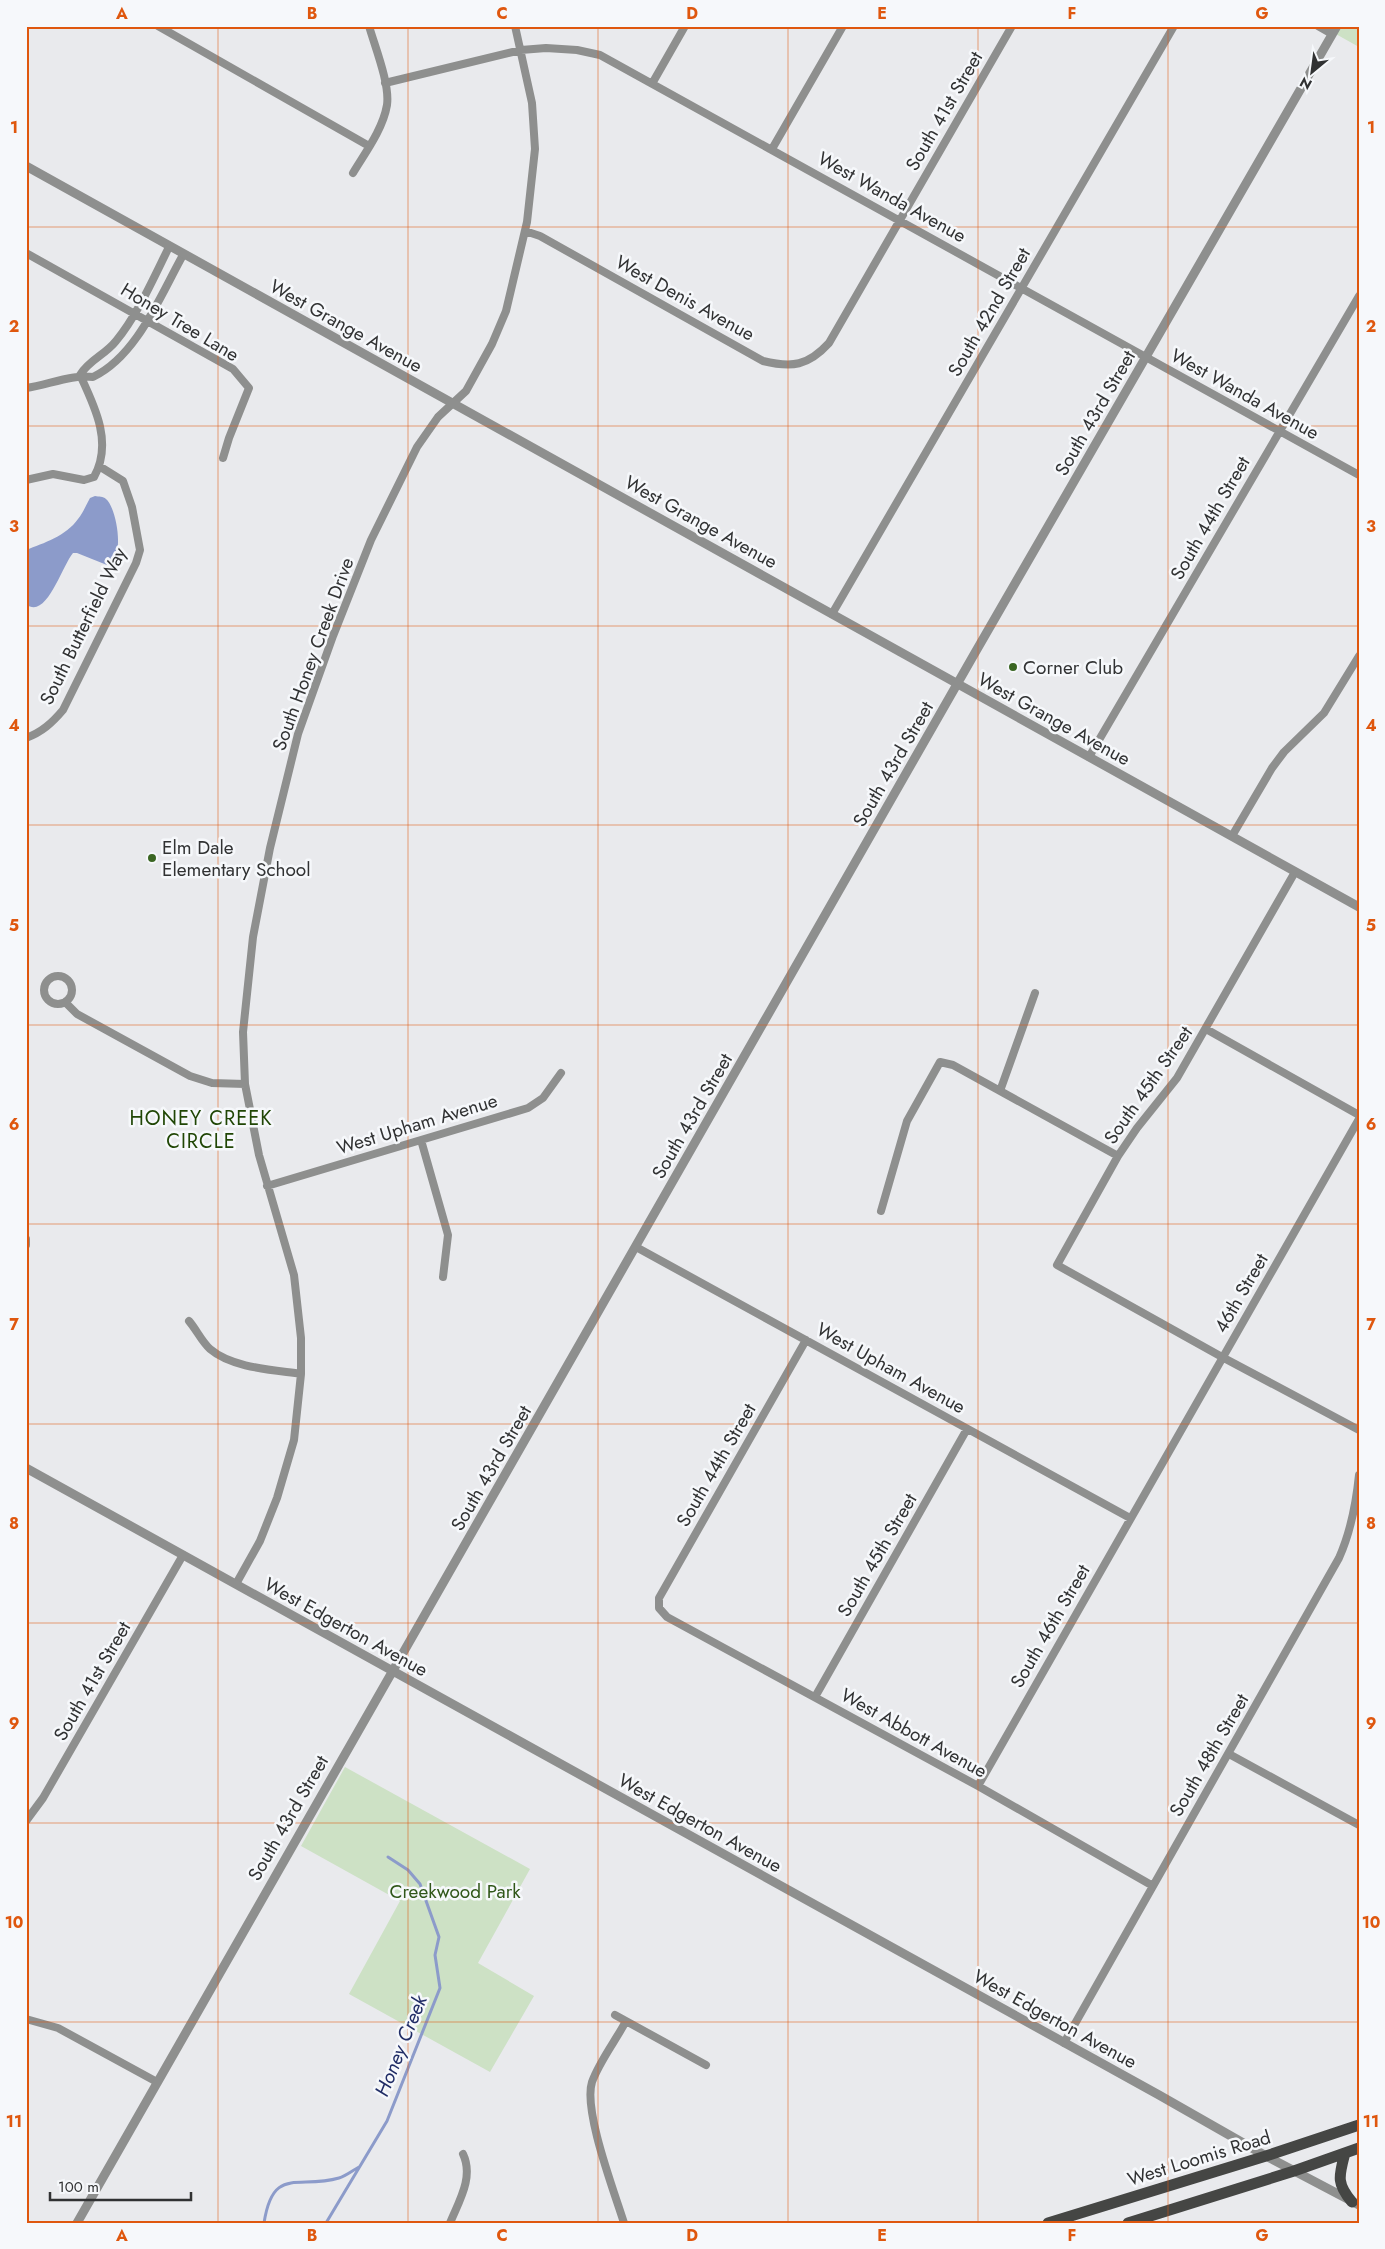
<svg xmlns="http://www.w3.org/2000/svg" width="1385" height="2249" viewBox="0 0 1385 2249" font-family="Jost,sans-serif">
  <style>
    .green { fill: #cde1c5 }
    .water { fill: #8c9bca }
    .lines { fill: none; stroke-linecap: round; stroke-linejoin: round }
    .stream { stroke: #8c9bca; stroke-width: 3 }
    .minor { stroke: #8e8f8e; stroke-width: 8 }
    .tertiary { stroke: #8e8f8e; stroke-width: 9 }
    .primary { stroke: #454644; stroke-width: 11 }
    .grid { fill: none; stroke: #df570e; stroke-width: 1; stroke-opacity: 0.55 }
    .poi-dot { fill: #3a6522; stroke: #f6f8fb; stroke-width: 2 }
    .labels { text-anchor: middle; dominant-baseline: central; stroke-width: 5; stroke-linejoin: round; paint-order: stroke }
    .street-label { font-size: 19px; fill: #313233; stroke: #f6f8fb }
    .poi-label { font-size: 19px; fill: #313233; stroke: #f6f8fb; text-anchor: start }
    .park-label { font-size: 19px; fill: #305719; stroke: #f6f8fb }
    .neighbourhood-label { font-size: 20px; letter-spacing: 1px; fill: #204605; stroke: #f6f8fb }
    .water-label { font-size: 20px; font-style: italic; fill: #212d66; stroke: #f6f8fb }
    .neatline { fill: none; stroke: #df570e; stroke-width: 2 }
    .grid-label { font-size: 16px; text-anchor: middle; font-weight: bold; fill: #df570e }
  </style>
  <rect width="100%" height="100%" fill="#e9eaed"/>
  <path class="green" d="M1338,26H1359V47L1334,33Z
    M345,1767L530,1869L478,1963L534,1996L490,2072L349,1994L400,1901L301,1846Z"/>
  <path class="water" d="M95,496C99,497 103,496 106,499C117,508 126,561 107,565L77,553H73C62,566 46,621 26,604V550C44,543 66,536 78,519C83,513 86,505 90,498Z"/>
  <g class="lines">
    <path class="stream" d="M264,2223C273,2165 298,2190 339,2178C346,2176 353,2170 359,2167
      M326,2223L387,2121L440,1988L435,1955L439,1937L420,1884L408,1870L388,1857"/>
    <path class="minor" d="M158,26L369,146
      M1318,26L1332,34
      M653,82L685,26
      M385,83L521,50L546,48L577,50L600,55L1359,475
      M772,149L843,26
      M353,173C365,153 383,129 387,105C390,84 375,47 369,26
      M525,231L540,236L763,361C792,368 808,366 829,343L1012,26
      M26,253L233,369L249,388L229,438L223,458
      M80,375C89,360 105,355 116,341C137,316 154,277 169,247
      M26,388C48,385 72,374 93,377C137,356 160,296 183,255
      M26,480L53,474L84,480L94,477C113,443 95,407 80,375
      M832,614L1174,26
      M26,738C42,732 52,723 63,710L136,563L140,550L132,507L123,481L99,466
      M1089,757L1359,296
      M1232,836L1272,768L1284,752L1324,713L1359,656
      M1295,872L1177,1078L1137,1128L1118,1156L1057,1265L1222,1357L1359,1430
      M44 990a14 14 0 1 1 28 0a14 14 0 1 1-28 0Z
      M65,1002L77,1014L190,1076L212,1083L245,1084
      M1206,1029L1359,1115
      M1000,1091L1035,993
      M421,1140L448,1235L443,1277
      M267,1186L528,1108L543,1098L561,1073
      M881,1211L907,1121L940,1062L953,1065L1118,1156
      M26,1239V1245
      M636,1247L1130,1518
      M189,1321C196,1329 202,1342 210,1349C232,1368 274,1370 301,1374
      M806,1340L659,1598V1608L667,1617L978,1786L1153,1886
      M236,1584L260,1541L277,1498L294,1440L301,1374V1338L294,1275L259,1155L245,1084L243,1032L253,937L270,848L298,734L333,636L371,540L417,447L438,417L466,391L492,344L506,311L527,222L535,149L532,103L515,26
      M815,1697L967,1429
      M1229,1754L1359,1825
      M978,1786L1359,1119
      M26,1821L43,1798L183,1555
      M615,2015L706,2065
      M26,2019L58,2028L157,2082
      M1064,2043L1339,1558C1351,1531 1356,1505 1359,1475
      M450,2223C459,2201 474,2177 463,2154
      M624,2223C614,2191 583,2110 592,2082C599,2062 616,2040 626,2021"/>
    <path class="tertiary" d="M26,166L1359,907
      M26,1468L1159,2095L1266,2156L1359,2205
      M77,2223L972,658L1337,26"/>
    <path class="primary" d="M1345,2153C1339,2176 1336,2183 1352,2202
      M1048,2223L1266,2156L1359,2125
      M1128,2223L1294,2171L1359,2148"/>
  </g>
  <path class="grid" d="M218,26V2223M408,26V2223M598,26V2223M788,26V2223M978,26V2223M1168,26V2223M26,227H1359M26,426H1359M26,626H1359M26,825H1359M26,1025H1359M26,1224H1359M26,1424H1359M26,1623H1359M26,1823H1359M26,2022H1359"/>
  <g class="poi-dot">
    <circle cx="1013" cy="667" r="5"/>
    <circle cx="152" cy="858" r="5"/>
  </g>
  <g class="labels">
    <g class="street-label">
      <text transform="translate(944 111) rotate(-60)">South 41st Street</text>
      <text transform="translate(892 197) rotate(29)">West Wanda Avenue</text>
      <text transform="translate(685 298) rotate(29)">West Denis Avenue</text>
      <text transform="translate(989 312) rotate(-60)">South 42nd Street</text>
      <text transform="translate(180 322) rotate(31)">Honey Tree Lane</text>
      <text transform="translate(346 326) rotate(29)">West Grange Avenue</text>
      <text transform="translate(1245 394) rotate(29)">West Wanda Avenue</text>
      <text transform="translate(1095 413) rotate(-60)">South 43rd Street</text>
      <text transform="translate(1210 518) rotate(-60)">South 44th Street</text>
      <text transform="translate(701 522) rotate(29)">West Grange Avenue</text>
      <text transform="translate(83 626) rotate(-64)">South Butterfield Way</text>
      <text transform="translate(313 654) rotate(-70)">South Honey Creek Drive</text>
      <text transform="translate(1054 719) rotate(29)">West Grange Avenue</text>
      <text transform="translate(893 764) rotate(-60)">South 43rd Street</text>
      <text transform="translate(1148 1085) rotate(-55)">South 45th Street</text>
      <text transform="translate(692 1116) rotate(-60)">South 43rd Street</text>
      <text transform="translate(417 1124) rotate(-17)">West Upham Avenue</text>
      <text transform="translate(1241 1293) rotate(-60)">46th Street</text>
      <text transform="translate(891 1368) rotate(29)">West Upham Avenue</text>
      <text transform="translate(716 1465) rotate(-60)">South 44th Street</text>
      <text transform="translate(491 1468) rotate(-60)">South 43rd Street</text>
      <text transform="translate(877 1555) rotate(-60)">South 45th Street</text>
      <text transform="translate(1050 1626) rotate(-60)">South 46th Street</text>
      <text transform="translate(346 1627) rotate(29)">West Edgerton Avenue</text>
      <text transform="translate(92 1681) rotate(-60)">South 41st Street</text>
      <text transform="translate(914 1733) rotate(29)">West Abbott Avenue</text>
      <text transform="translate(1209 1755) rotate(-60)">South 48th Street</text>
      <text transform="translate(288 1818) rotate(-60)">South 43rd Street</text>
      <text transform="translate(700 1823) rotate(29)">West Edgerton Avenue</text>
      <text transform="translate(1055 2019) rotate(29)">West Edgerton Avenue</text>
      <text transform="translate(1199 2158) rotate(-17)">West Loomis Road</text>
    </g>
    <g class="poi-label">
      <text x="1023" y="667">Corner Club</text>
      <text x="162" y="847">Elm Dale<tspan x="162" dy="22">Elementary School</tspan></text>
    </g>
    <g class="park-label">
      <text x="455" y="1891">Creekwood Park</text>
    </g>
    <g class="neighbourhood-label">
      <text x="201" y="1118">HONEY CREEK<tspan x="201" dy="23">CIRCLE</tspan></text>
    </g>
    <g class="water-label">
      <text transform="translate(401 2046) rotate(-68)">Honey Creek</text>
    </g>
  </g>
  <rect width="1385" height="2249" fill="none" stroke="#f6f8fb" stroke-width="55"/>
  <g transform="translate(1312 72) rotate(209)" stroke="#f6f8fb" stroke-width="4" paint-order="stroke">
  <path d="M0-4L9 19L0 12L-9 19Z" fill="#313233"/>
  <text y="-8" font-size="14" font-weight="bold" text-anchor="middle" fill="#313233">N</text>
  </g>
  <path d="M50 2192v8h141v-8" fill="none" stroke="#313233" stroke-width="2.5"/>
  <text x="58" y="2192" font-size="15" fill="#313233" stroke="#f6f8fb" stroke-width="4" paint-order="stroke">100 m</text>
  <rect x="28" y="28" width="1330" height="2194" class="neatline"/>
  <g class="grid-label">
    <text x="122" y="19">A</text>
    <text x="312" y="19">B</text>
    <text x="502" y="19">C</text>
    <text x="692" y="19">D</text>
    <text x="882" y="19">E</text>
    <text x="1072" y="19">F</text>
    <text x="1262" y="19">G</text>
    <text x="14" y="133">1</text>
    <text x="1371" y="133">1</text>
    <text x="14" y="332">2</text>
    <text x="1371" y="332">2</text>
    <text x="14" y="532">3</text>
    <text x="1371" y="532">3</text>
    <text x="14" y="731">4</text>
    <text x="1371" y="731">4</text>
    <text x="14" y="931">5</text>
    <text x="1371" y="931">5</text>
    <text x="14" y="1130">6</text>
    <text x="1371" y="1130">6</text>
    <text x="14" y="1330">7</text>
    <text x="1371" y="1330">7</text>
    <text x="14" y="1529">8</text>
    <text x="1371" y="1529">8</text>
    <text x="14" y="1729">9</text>
    <text x="1371" y="1729">9</text>
    <text x="14" y="1928">10</text>
    <text x="1371" y="1928">10</text>
    <text x="14" y="2127">11</text>
    <text x="1371" y="2127">11</text>
    <text x="122" y="2241">A</text>
    <text x="312" y="2241">B</text>
    <text x="502" y="2241">C</text>
    <text x="692" y="2241">D</text>
    <text x="882" y="2241">E</text>
    <text x="1072" y="2241">F</text>
    <text x="1262" y="2241">G</text>
  </g>
</svg>
